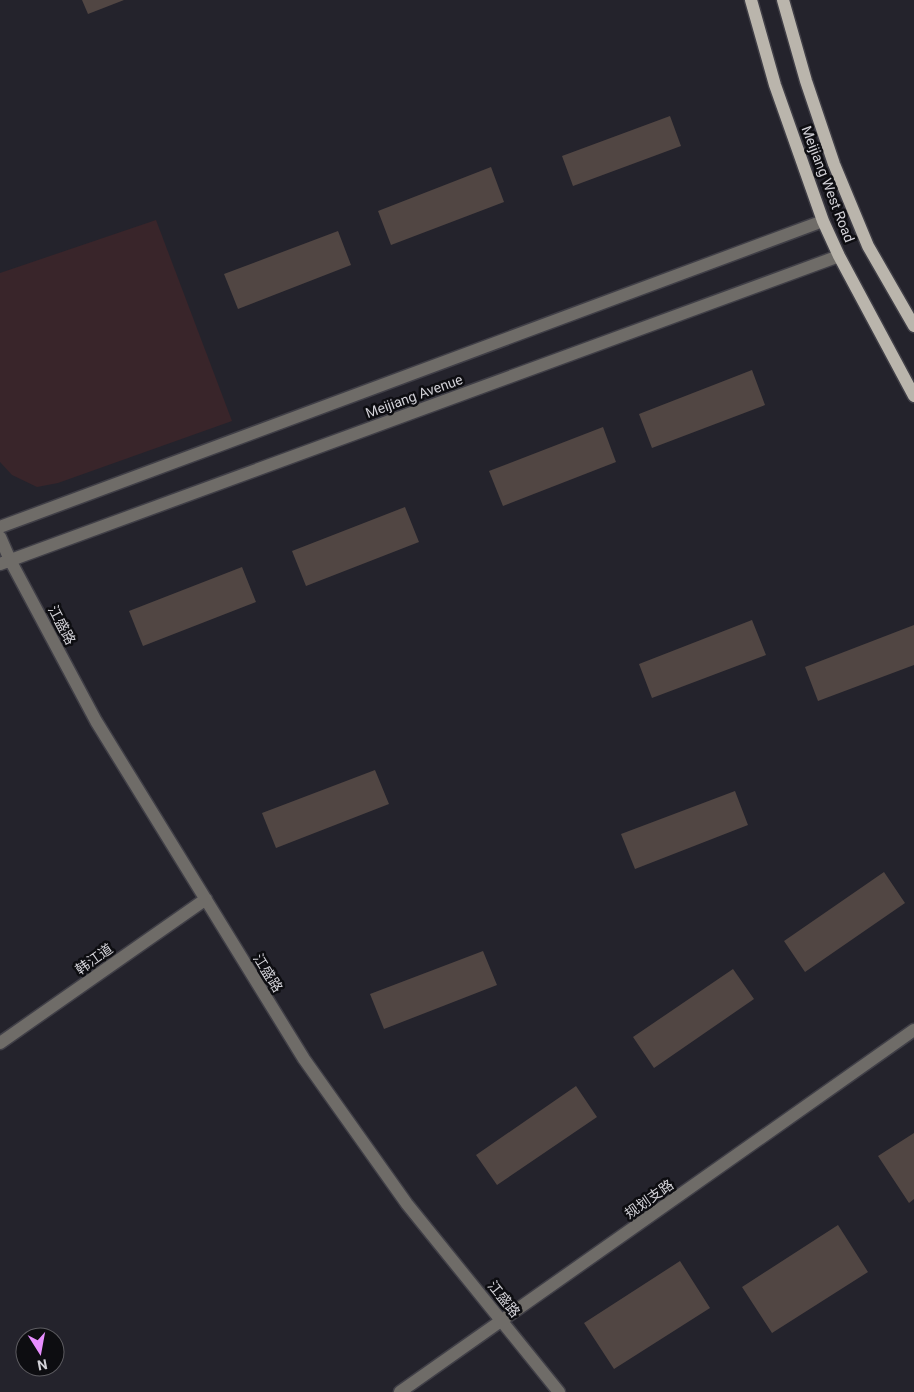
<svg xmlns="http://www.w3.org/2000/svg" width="914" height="1392" viewBox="0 0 914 1392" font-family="Roboto,'Noto Sans SC',sans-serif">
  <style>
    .education { fill: #39252a }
    .building { fill: #514643 }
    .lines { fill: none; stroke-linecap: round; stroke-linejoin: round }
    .minor-casing { stroke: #403f47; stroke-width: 15 }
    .major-casing { stroke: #403f47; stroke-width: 15 }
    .minor { stroke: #6f6c68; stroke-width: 12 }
    .major { stroke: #bab5ac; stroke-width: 12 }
    .labels { text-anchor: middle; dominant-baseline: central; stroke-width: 5; stroke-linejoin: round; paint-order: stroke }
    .street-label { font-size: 14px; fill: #d2d1d7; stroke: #0d0d11 }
  </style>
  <rect width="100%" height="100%" fill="#24232c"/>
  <path class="education" d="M156,220L232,421L58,483L37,487L12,475L0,462V273Z"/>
  <path class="building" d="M82,0H124L88,14Z
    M670,116L681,146L573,186L562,156Z
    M491,167L504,202L391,245L378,211Z
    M338,231L351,265L238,309L224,274Z
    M752,370L765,405L652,448L639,414Z
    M603,427L616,462L503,506L489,471Z
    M405,507L419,542L306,586L292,551Z
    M242,567L256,602L143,646L129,611Z
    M752,620L766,655L652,698L639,664Z
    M914,625V665L818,701L805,667Z
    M375,770L389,804L276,848L262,813Z
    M735,791L748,825L635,869L621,834Z
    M884,872L905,903L805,972L784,941Z
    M483,951L497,985L384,1029L370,994Z
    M733,969L754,999L654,1068L633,1037Z
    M576,1086L597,1117L497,1185L476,1155Z
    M914,1133V1199L909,1203L878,1156Z
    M838,1225L868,1272L772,1333L742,1287Z
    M680,1261L710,1308L614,1369L584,1323Z"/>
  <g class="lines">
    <defs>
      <path id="minor" d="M0,527L823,221
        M0,537L10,560L96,721L304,1059L407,1204L559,1392
        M0,564L839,256
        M0,1043L206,899
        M400,1392L914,1030"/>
      <path id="major" d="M751,0L775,85L823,221L839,256L914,396
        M783,0L806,81L834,164L868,246L914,326"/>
    </defs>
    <use href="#minor" class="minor-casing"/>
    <use href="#major" class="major-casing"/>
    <use href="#minor" class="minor"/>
    <use href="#major" class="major"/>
  </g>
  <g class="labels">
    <g class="street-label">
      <text transform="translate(828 184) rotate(69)">Meijiang West Road</text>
      <text transform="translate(414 396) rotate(-20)">Meijiang Avenue</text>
      <text transform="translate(62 625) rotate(62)">江盛路</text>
      <text transform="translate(94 959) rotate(-35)">韩江道</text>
      <text transform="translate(268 973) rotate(58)">江盛路</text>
      <text transform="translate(649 1199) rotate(-35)">规划支路</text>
      <text transform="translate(504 1299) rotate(51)">江盛路</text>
    </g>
  </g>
  <g transform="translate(40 1352) rotate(169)"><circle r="24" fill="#0d0d11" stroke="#5c5b60"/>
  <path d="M0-4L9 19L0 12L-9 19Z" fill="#e88eff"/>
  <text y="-8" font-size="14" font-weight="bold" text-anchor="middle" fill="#d2d1d7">N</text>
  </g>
</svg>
